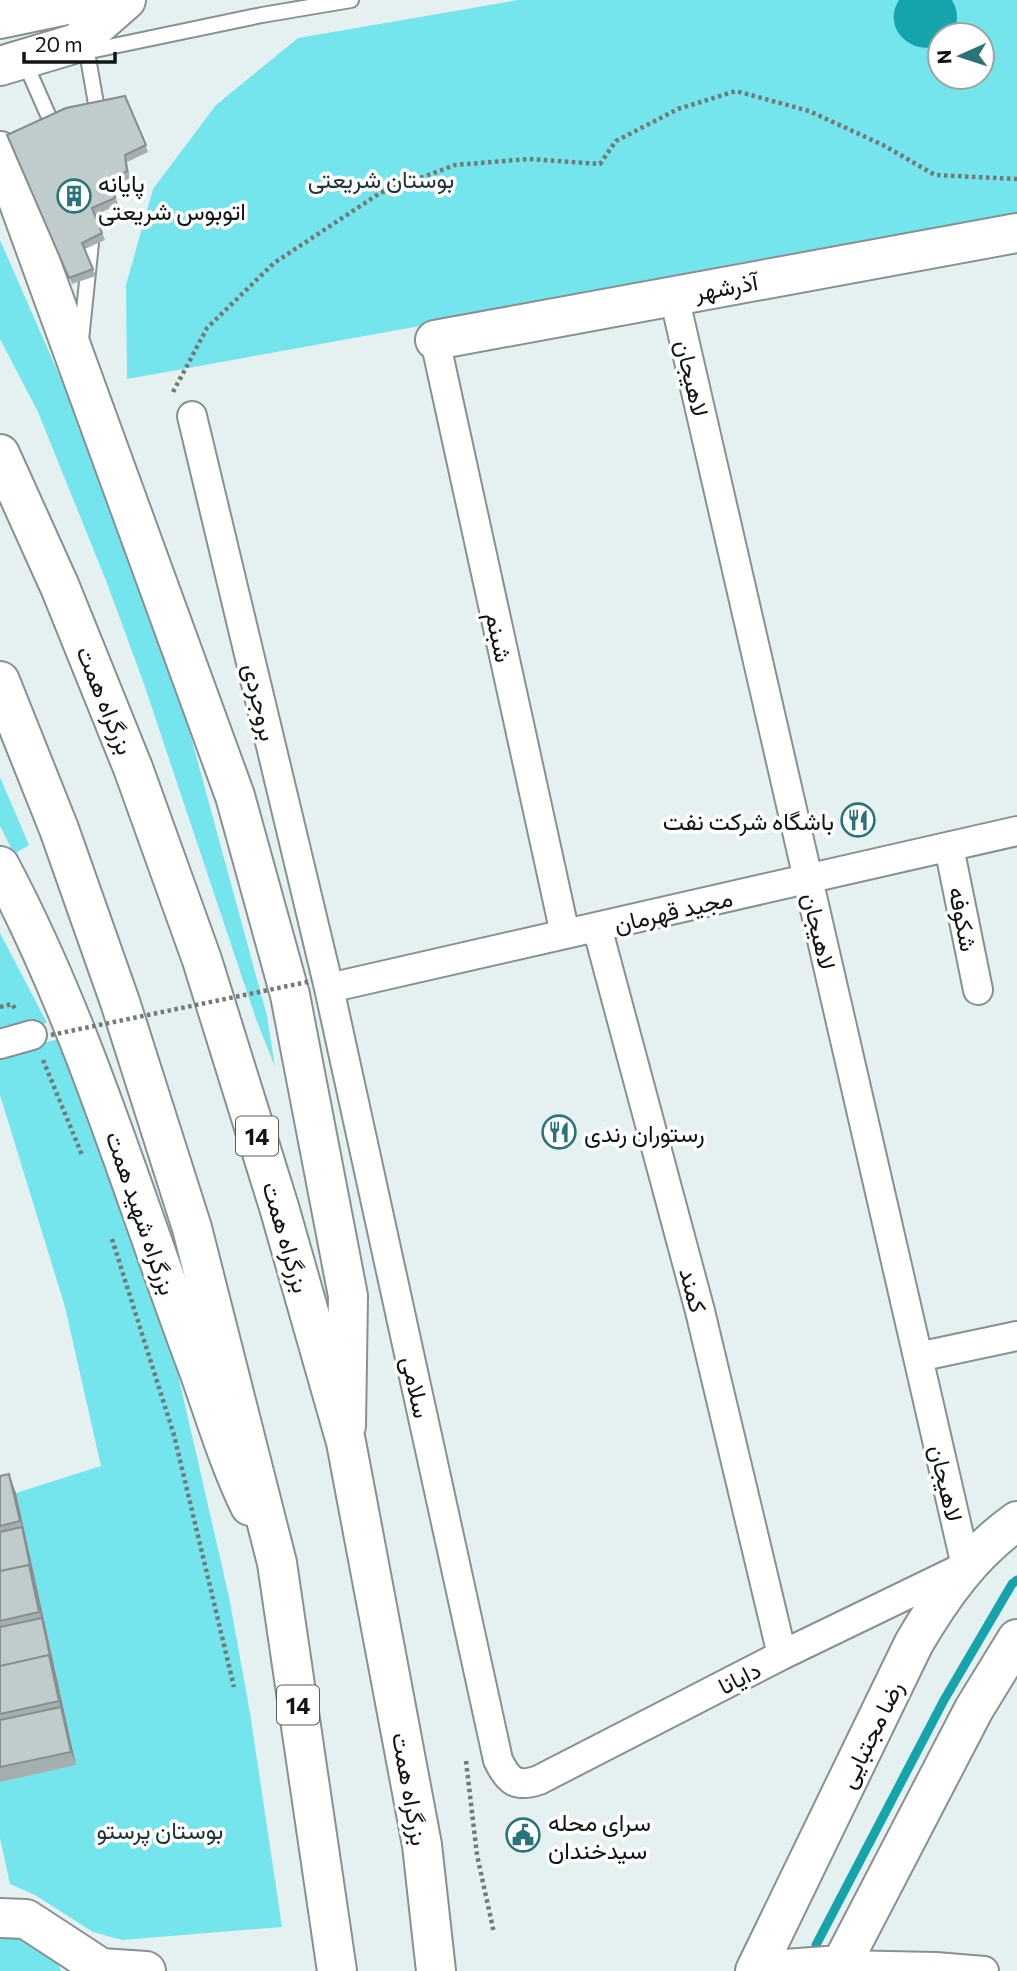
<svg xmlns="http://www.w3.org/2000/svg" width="1017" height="1971" viewBox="0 0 1017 1971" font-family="Commissioner,Vazirmatn,sans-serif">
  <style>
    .green { fill: #74e5ec; fill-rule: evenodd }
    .water { fill: #15a4ac }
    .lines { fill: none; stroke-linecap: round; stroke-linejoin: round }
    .stream { stroke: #15a4ac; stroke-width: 9 }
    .service-casing { stroke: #879192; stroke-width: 18 }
    .minor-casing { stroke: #879192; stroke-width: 32 }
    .secondary-casing { stroke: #879192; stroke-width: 42 }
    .primary-casing { stroke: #879192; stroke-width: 42 }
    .trunk-casing { stroke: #879192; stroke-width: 42 }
    .path { stroke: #727979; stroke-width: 4.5; stroke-dasharray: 3.5 3.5; stroke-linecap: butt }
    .service { stroke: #fff; stroke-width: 14 }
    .minor { stroke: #fff; stroke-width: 28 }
    .secondary { stroke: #fff; stroke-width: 38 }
    .primary { stroke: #fff; stroke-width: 38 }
    .trunk { stroke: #fff; stroke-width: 38 }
    .path-bridge { stroke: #727979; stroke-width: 4.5; stroke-dasharray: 3.5 3.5; stroke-linecap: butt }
    .wall { fill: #a5afaf }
    .shaded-wall { fill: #868e8e }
    .building { fill: #c0cbcb; stroke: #868e8e; stroke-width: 2 }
    .labels { text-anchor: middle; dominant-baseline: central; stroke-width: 7; stroke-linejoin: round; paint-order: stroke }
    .shield { fill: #fff; stroke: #585b5b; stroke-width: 2 }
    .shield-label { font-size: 23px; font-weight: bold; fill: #111515 }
    .park-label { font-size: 24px; fill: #1e3435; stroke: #fff }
    .poi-label { font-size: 24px; fill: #111515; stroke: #fff; text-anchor: start }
    .street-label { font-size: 24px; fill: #111515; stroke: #fff }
  </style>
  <rect width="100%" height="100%" fill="#e5f0f1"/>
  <path class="green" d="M518,0H1017V218L127,379L126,285L153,189L216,105L298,38ZM940,35H982V77H940Z
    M0,240L74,409L170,660L267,1016L275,1067L256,1019L144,684L107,583L38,412L0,339Z
    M0,777L29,845L14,854L0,826Z
    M0,933L47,1023L0,1035Z
    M61,1038L171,1344L229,1597L250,1713L282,1927L122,1940L93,1932L35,1895L10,1884L0,1838V1782L76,1764L16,1493L101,1466L65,1307L0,1095V1056Z
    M0,1930C26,1932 52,1945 61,1971H0Z"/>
  <path class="water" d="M899,0H952C959,11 958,22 953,34L940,35V45C912,57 881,28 899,0Z"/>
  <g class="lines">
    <path class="stream" d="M816,1945L944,1700L1012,1584L1017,1580"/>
    <defs>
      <path id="service" d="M87,52L99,121
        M80,53L262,15L351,0
        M26,65L56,133
        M81,340L91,243L88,229"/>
      <path id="minor" d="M435,340L565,934
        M192,416L329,988L498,1760C508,1781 516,1788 539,1780L782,1655L966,1566L674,296
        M949,847L978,990
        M597,927L700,1311L782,1655
        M329,988L1017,831
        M0,1044L32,1035
        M918,1357L1017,1336
        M838,1971L841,1965L936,1967L984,1971"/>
      <path id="secondary" d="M435,340L1017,233
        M0,1918L26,1919L101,1968L146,1971
        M755,1971L914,1643C942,1595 972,1553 1017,1521
        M757,1971L841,1965L974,1709L1017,1639"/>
      <path id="primary" d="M0,19L91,0
        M0,66L77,43L126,0
        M0,151L235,796L290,995L348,1296L346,1426
        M0,866C85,1026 135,1202 199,1371C215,1416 229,1463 250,1506"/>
      <path id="trunk" d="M0,454L60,587L133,768L202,960L279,1207L346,1442L422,1845L436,1971
        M0,681L59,829L120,1002L192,1228L277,1563L337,1971"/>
    </defs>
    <use href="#service" class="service-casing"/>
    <use href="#minor" class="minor-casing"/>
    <use href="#secondary" class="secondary-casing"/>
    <use href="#primary" class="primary-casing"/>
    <use href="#trunk" class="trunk-casing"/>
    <path class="path" d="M173,392L207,328L274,263L380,193L455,165L529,159L600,164L616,141L678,109L736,91L809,111L883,145L935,175L1017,179
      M0,1007L12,1004L15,1009
      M43,1060L82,1155
      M112,1239L174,1435L234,1687
      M466,1761L477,1855L494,1933"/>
    <use href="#service" class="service"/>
    <use href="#minor" class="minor"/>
    <use href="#secondary" class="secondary"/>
    <use href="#primary" class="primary"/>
    <use href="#trunk" class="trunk"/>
    <path class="path-bridge" d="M51,1035L312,981"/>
  </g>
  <path class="wall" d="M125,96L148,152L127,162L130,178L113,187L118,205L95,215L105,240L85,249L96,276L72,284L10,142Z
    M0,1476L16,1493L76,1765L0,1782Z"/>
  <path class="shaded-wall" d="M9,1474L16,1493L76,1765L71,1752L59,1701L22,1527Z"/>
  <path class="building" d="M125,96L146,145L125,155L127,171L111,180L115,198L92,208L102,233L82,243L93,269L69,278L7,135L66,108Z
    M9,1474L20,1521L0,1526V1476Z
    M22,1527L31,1570L29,1565L0,1571V1532Z
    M29,1565L39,1612L0,1621V1571Z
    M42,1618L51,1661L49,1655L0,1666V1627Z
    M49,1655L59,1701L0,1714V1666Z
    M61,1707L71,1752L0,1767V1720Z"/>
  <defs>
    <symbol id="building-ring" viewBox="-11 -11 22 22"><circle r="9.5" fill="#fff" stroke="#2a7479" stroke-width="1.5"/><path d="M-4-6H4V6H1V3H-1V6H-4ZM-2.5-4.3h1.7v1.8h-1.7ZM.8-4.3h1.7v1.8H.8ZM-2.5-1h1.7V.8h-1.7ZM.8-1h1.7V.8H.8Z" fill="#2a7479"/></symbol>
    <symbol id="restaurant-ring" viewBox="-11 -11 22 22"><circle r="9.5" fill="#fff" stroke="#2a7479" stroke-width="1.5"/><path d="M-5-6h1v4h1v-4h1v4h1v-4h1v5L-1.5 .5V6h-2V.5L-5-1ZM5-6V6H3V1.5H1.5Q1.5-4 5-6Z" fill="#2a7479"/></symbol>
    <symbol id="civic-ring" viewBox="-11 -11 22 22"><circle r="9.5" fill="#fff" stroke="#2a7479" stroke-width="1.5"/><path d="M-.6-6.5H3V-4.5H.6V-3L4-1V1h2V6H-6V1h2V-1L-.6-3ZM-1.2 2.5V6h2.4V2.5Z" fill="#2a7479"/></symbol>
  </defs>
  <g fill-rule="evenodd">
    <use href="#building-ring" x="55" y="177" width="38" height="38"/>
    <use href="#restaurant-ring" x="839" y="801" width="38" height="38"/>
    <use href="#restaurant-ring" x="540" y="1113" width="38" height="38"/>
    <use href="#civic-ring" x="504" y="1816" width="38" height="38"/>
  </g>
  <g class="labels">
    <g class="shield">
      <rect x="236" y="1116.5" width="42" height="39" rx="5"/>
      <rect x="277" y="1685.5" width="42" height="39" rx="5"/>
    </g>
    <g class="shield-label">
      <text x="257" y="1136">14</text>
      <text x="298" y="1705">14</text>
    </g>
    <g class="park-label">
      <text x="381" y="178">بوستان شریعتی</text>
      <text x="160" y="1829">بوستان پرستو</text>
    </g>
    <g class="poi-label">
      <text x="98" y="182">پایانه<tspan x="98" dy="28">اتوبوس شریعتی</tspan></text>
      <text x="834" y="820" text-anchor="end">باشگاه شرکت نفت</text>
      <text x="584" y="1132">رستوران رندی</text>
      <text x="548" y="1821">سرای محله<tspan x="548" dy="28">سیدخندان</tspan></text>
    </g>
    <g class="street-label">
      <text transform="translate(726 286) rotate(-10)">آذرشهر</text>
      <text transform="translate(693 378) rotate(77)">لاهیجان</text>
      <text transform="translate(500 637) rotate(78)">شبنم</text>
      <text transform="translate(106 700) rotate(68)">بزرگراه همت</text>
      <text transform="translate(261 702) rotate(77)">بروجردی</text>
      <text transform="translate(673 910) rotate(-13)">مجید قهرمان</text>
      <text transform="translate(964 919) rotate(79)">شکوفه</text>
      <text transform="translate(820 931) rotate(77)">لاهیجان</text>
      <text transform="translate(142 1213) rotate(71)">بزرگراه شهید همت</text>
      <text transform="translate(287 1237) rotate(74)">بزرگراه همت</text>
      <text transform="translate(694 1290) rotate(75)">کمند</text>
      <text transform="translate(417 1387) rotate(78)">سلامی</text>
      <text transform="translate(947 1483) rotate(77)">لاهیجان</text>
      <text transform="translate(739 1677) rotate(-27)">دایانا</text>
      <text transform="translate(870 1734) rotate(-64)">رضا مجتبایی</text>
      <text transform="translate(411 1789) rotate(80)">بزرگراه همت</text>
    </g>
  </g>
  <g transform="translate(961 56) rotate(267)"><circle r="33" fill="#ffffff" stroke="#a0a1a1" stroke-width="2"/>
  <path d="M0-5L12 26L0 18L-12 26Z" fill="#2a7479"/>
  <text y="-10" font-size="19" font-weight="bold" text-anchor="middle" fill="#111515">N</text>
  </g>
  <path d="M24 52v10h91v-10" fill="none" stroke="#111515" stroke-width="3.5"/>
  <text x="35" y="52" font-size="21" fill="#111515" stroke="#ffffff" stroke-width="5" paint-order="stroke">20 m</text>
</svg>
